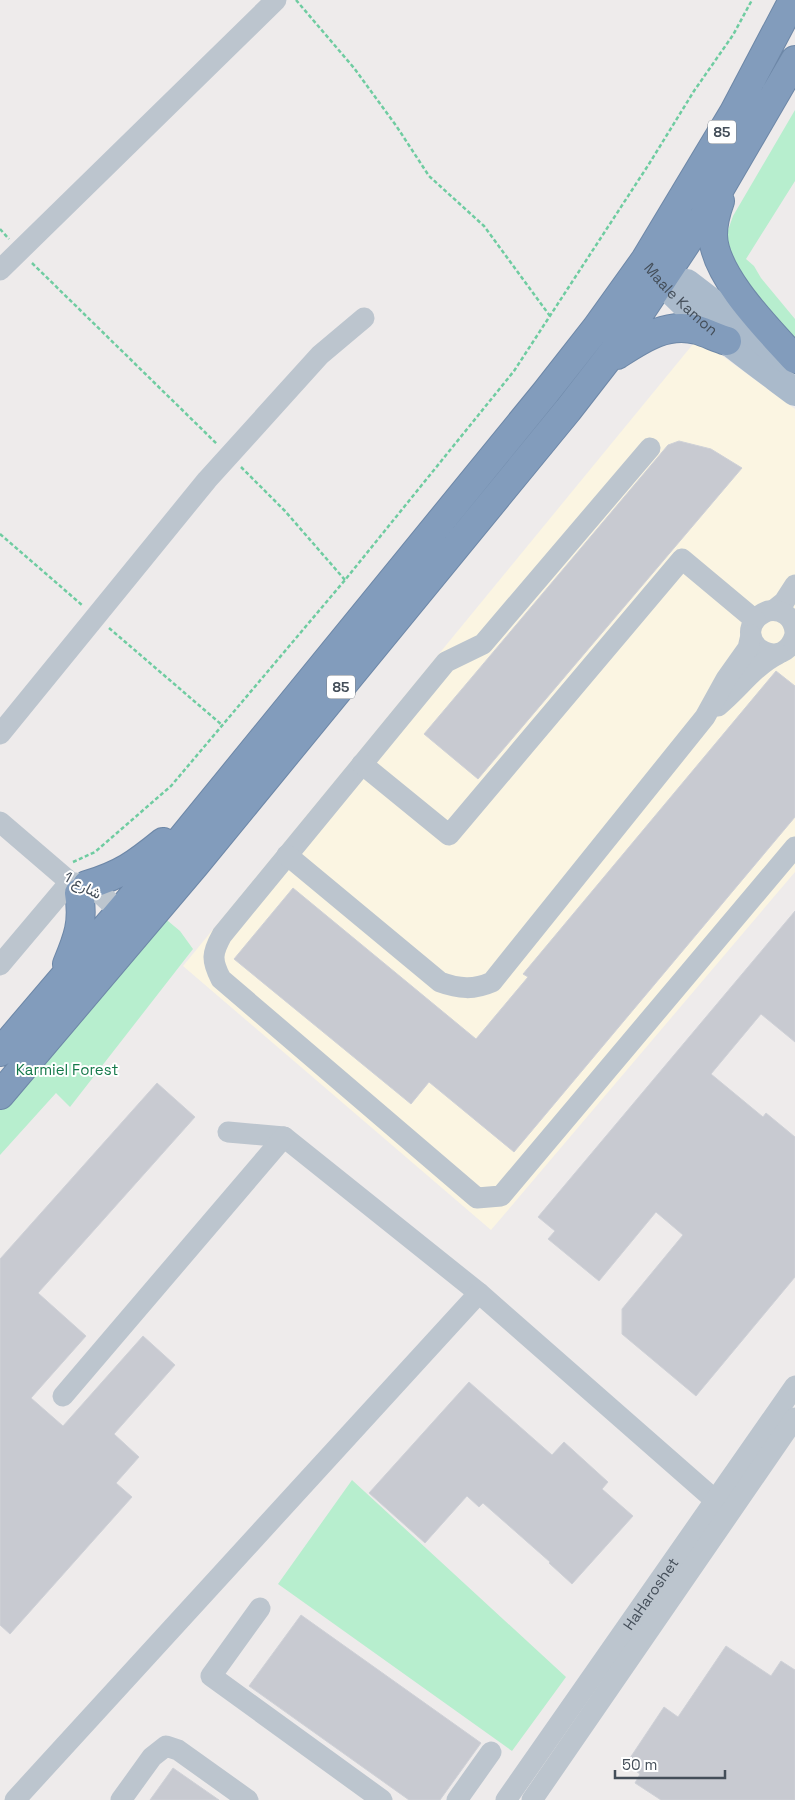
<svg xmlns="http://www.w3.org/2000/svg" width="795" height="1800" viewBox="0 0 795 1800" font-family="'Space Grotesk',Vazirmatn,sans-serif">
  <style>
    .commercial { fill: #fbf5e2 }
    .green { fill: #b7eece }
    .building { fill: #c8cad1; stroke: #cfd1d7 }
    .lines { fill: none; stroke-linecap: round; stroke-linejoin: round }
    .highway-casing { stroke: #6d87a7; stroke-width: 30 }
    .path { stroke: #6fcca1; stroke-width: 2.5; stroke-dasharray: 4 2.5; stroke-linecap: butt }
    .minor { stroke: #bcc5ce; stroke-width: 21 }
    .major { stroke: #aabacb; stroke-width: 28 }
    .highway { stroke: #829cbc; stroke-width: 28 }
    .labels { text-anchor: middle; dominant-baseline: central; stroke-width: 4; stroke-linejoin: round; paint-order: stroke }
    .shield { fill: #fff; stroke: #7c838b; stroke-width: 1 }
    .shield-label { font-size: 14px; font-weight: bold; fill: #444e59 }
    .street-label { font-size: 15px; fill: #444e59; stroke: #fff }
    .park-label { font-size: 15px; fill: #15794a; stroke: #fff }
  </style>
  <rect width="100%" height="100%" fill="#eeebeb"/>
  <path class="commercial" d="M698,338L795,409V872L491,1230L183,966Z"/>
  <path class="green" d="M795,110V181L746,259L754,266L761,278L795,319V345L774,322L727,253V233L733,216Z
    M162,916L180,931L193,949L70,1107L56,1093L0,1155V1108Z
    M352,1480L566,1677L512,1751L278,1584Z"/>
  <path class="building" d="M679,441L711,449L742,468L478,779L424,734L668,445Z
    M776,671L795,686V817L514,1152L429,1082L411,1104L234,959L293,888L476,1039L528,977L523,974Z
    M795,911V1042L761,1014L711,1074L763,1117L766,1113L795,1137V1277L696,1396L622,1334V1309L683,1235L656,1212L599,1281L548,1239L555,1231L538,1217Z
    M157,1083L195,1117L38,1293L86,1336L31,1398L63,1426L143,1336L175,1365L114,1434L139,1457L116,1483L132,1497L10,1634L0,1625V1259Z
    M469,1382L552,1455L564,1442L608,1482L602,1489L633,1516L572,1584L549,1563L550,1562L483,1503L479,1507L467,1496L425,1543L369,1493Z
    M301,1615L481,1743L440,1800H409L249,1686Z
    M726,1646L771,1676L781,1661L795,1670V1800H661L635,1783L640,1774L626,1764L664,1707L678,1717Z
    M173,1768L219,1800H150Z"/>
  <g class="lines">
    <defs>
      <path id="highway" d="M720,201C716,212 713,223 713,235C714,276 768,329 795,359
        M617,355C642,339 666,322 697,330C707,333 717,338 727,341
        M87,885C121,875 136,864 163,842
        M67,964C78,938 84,922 79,893
        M0,1052L174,848L546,392L597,327L645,260L734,112L793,0
        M0,1095L195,865L568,410L620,343L703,218L795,60"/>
    </defs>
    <use href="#highway" class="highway-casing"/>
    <path class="path" d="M296,0L354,68L397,127L429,176L484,226L550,316
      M0,229L9,239
      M32,263L217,444
      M241,467L285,511L345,580
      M0,534L82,605
      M109,628L222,725
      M73,862L95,852L171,786L345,580L514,371L649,164L694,91L733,35L752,0"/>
    <g class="minor">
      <path d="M0,270L276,0"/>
      <path d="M650,448L483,644L446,662L222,935C212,953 211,960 221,979L477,1198L501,1196L795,847"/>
      <path d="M774,610L784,602L795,585"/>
      <path d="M795,632C794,618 782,608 768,611C763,613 758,616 755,620C736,646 784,673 795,635"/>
      <path d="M718,706C739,689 754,666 778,654"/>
      <path d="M0,734L207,480L320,355L364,318"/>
      <path d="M362,764L449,835L682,559L755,620"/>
      <path d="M0,822L70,882L87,885L103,896L120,912L128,925"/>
      <path d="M287,855L440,982C459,989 474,990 492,982L705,717L726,679L748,648L751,635"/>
      <path d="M0,965L70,882"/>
      <path d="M228,1132L284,1137L479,1293"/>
      <path d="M63,1396L284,1137"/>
      <path d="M260,1608L211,1676L382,1800"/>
      <path d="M15,1800L479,1293L716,1501"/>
      <path d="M121,1800L152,1757L166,1746L178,1750L248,1800"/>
      <path d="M457,1800L491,1752"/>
      <path id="s1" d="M506,1800L795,1386"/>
      <path d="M532,1800L795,1418"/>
    </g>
    <g class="major">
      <path id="s2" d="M646,262C687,314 743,353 795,392"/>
      <path d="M687,283L786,359"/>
    </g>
    <use href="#highway" class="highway"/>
  </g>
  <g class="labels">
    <g class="shield">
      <rect x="708" y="120.5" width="28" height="23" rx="4"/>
      <rect x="327" y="675.5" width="28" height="23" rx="4"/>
    </g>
    <g class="shield-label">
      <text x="722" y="132">85</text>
      <text x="341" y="687">85</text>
    </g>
    <g class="street-label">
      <text stroke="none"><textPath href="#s2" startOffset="51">Maale Kamon</textPath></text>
      <text transform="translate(83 885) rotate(29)">شارع 1</text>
      <text stroke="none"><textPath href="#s1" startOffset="252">HaHaroshet</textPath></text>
    </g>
    <g class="park-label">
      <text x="67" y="1069">Karmiel Forest</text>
    </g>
  </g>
  <path d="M615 1770v8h110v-8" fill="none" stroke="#444e59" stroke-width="2.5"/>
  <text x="622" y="1770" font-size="15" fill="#444e59" stroke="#ffffff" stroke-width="4" paint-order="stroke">50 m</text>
</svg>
